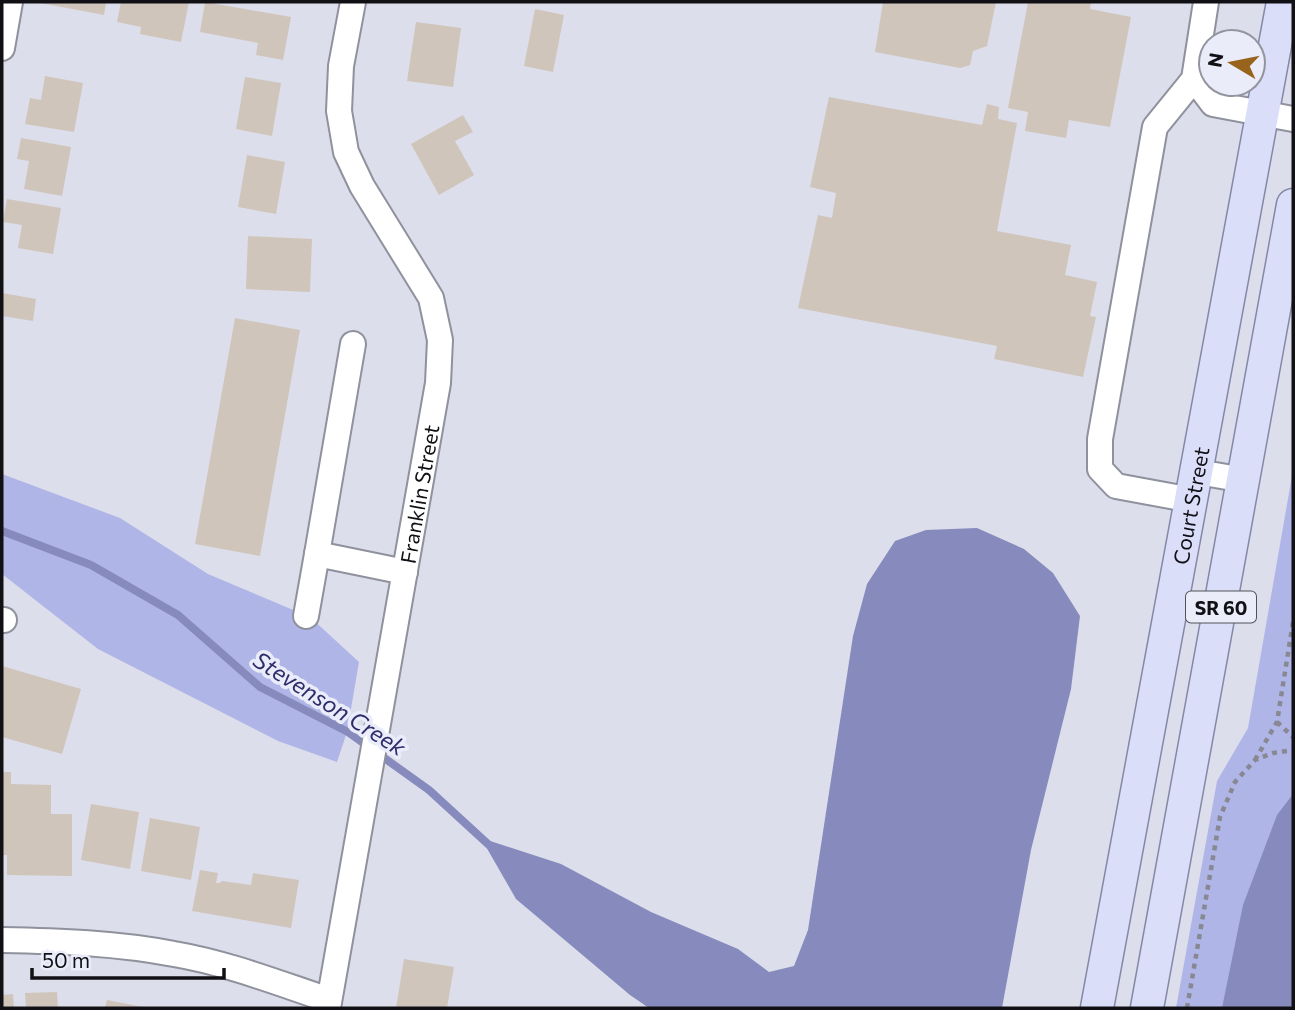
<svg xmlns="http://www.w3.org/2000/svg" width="1295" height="1010" viewBox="0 0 1295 1010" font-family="Commissioner,sans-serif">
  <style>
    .green { fill: #b0b5e7 }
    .water { fill: #868abd }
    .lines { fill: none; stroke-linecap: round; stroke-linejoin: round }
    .stream { stroke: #868abd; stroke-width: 8 }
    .building { fill: #cfc5bb }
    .minor-casing { stroke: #8f919d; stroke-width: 28 }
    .major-casing { stroke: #8488a7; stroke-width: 35 }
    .path { stroke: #878892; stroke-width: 4.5; stroke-dasharray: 5 5; stroke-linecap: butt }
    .minor { stroke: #fff; stroke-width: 24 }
    .major { stroke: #dbdef9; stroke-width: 32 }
    .labels { text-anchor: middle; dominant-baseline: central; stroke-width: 7; stroke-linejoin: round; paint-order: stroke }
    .shield { fill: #eaecf9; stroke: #515259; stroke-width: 2 }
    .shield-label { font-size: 19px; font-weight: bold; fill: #101015 }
    .street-label { font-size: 21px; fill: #101015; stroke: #eaecf9 }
    .water-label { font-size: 23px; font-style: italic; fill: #2e2c6b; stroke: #eaecf9 }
  </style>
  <rect width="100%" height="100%" fill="#dddeeb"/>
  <path class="green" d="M1293,470V1008H1176L1217,781L1248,728Z
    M2,474L120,518L208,574L310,617L359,662L347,732L337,762L278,741L98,649L2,574Z"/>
  <path class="water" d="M977,528L1024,549L1053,573L1080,616L1071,689L1031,850L1002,1008H649L630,995L516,899L481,838L561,864L651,912L738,949L769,972L794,966L808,930L853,636L867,584L895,541L926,530Z
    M1293,794V1008H1222L1243,905L1277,815Z"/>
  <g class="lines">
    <path class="stream" d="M2,531L91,565L178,615L260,687L348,732L429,790L489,845"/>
  </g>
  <path class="building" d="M35,2H106L104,15Z
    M121,2H189L181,42L140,34L141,27L117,22Z
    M205,2L291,17L283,60L256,55L258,43L200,32Z
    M883,2H996L987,46L973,51L970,65L960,68L875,52Z
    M1028,2H1091L1090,9L1131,17L1110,127L1069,120L1066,138L1025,131L1028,112L1008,108Z
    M535,9L564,15L553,72L524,66Z
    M416,22L461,28L453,87L407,81Z
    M45,76L83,83L74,132L25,124L30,98L41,100Z
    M245,77L281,83L272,136L236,129Z
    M829,97L982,125L987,104L999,107L998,119L1017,123L997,231L1071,245L1065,275L1097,282L1090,316L1096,317L1083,377L994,359L997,346L798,308L818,215L832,218L836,193L810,187Z
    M463,115L473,132L455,141L474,175L439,195L411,144Z
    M21,138L71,147L62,196L24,189L29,161L17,159Z
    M247,155L285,162L276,214L238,207Z
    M7,199L61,208L53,254L18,248L22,225L3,222Z
    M248,236L312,239L310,292L246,289Z
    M2,293L36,299L33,321L2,316Z
    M235,318L300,330L260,556L195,544Z
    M2,666L81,689L62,754L2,737Z
    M2,772H11V784L51,785V814H72V876L7,875V855H2Z
    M91,804L139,812L130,869L81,860Z
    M150,818L200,827L191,880L141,871Z
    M200,870L218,873L216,883H220L222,881L251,885L253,873L299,880L291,928L192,911Z
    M404,959L454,967L447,1008H396Z
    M57,992L58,1008H26L25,993Z
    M13,994L14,1008H2V995Z
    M107,1000L143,1007V1008H105Z"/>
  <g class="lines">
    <defs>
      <g id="minor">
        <path d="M2,48L10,2"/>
        <path d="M1194,79L1213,104L1293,119"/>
        <path d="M353,344L317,554L405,572"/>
        <path d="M1198,472L1244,480"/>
        <path d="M1192,500L1116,486L1100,469V439L1155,127L1194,79L1206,2"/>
        <path d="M306,616L317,554"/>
        <path d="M2,620H4"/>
        <path d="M2,940C59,941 117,943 174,954C227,963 278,983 329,1000"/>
        <path id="s1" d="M328,1008L438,383L440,340L431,298L362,186L346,152L339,111L341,66L353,2"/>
      </g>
      <g id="major">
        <path id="s2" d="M1097,1008L1283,2"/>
        <path d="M1147,1008L1293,205"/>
      </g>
    </defs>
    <use href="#minor" class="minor-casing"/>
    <use href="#major" class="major-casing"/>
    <path class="path" d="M1277,722L1293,737
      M1255,760L1277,722L1293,622
      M1187,1008L1220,817L1235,782L1255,760L1273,753L1293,750"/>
    <use href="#minor" class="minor"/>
    <use href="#major" class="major"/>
  </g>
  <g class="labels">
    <rect class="shield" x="1186" y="591.5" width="70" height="31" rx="5"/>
    <g class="shield-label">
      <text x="1221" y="607">SR 60</text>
    </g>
    <g class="street-label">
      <text stroke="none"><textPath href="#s1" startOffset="522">Franklin Street</textPath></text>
      <text stroke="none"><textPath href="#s2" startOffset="511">Court Street</textPath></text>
    </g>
    <g class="water-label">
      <text transform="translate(330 703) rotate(32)">Stevenson Creek</text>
    </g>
  </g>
  <rect width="1295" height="1010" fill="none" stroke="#101015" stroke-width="7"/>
  <g transform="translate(1232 63) rotate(280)"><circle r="33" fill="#eaecf9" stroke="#93949e" stroke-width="2"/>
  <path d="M0-5L12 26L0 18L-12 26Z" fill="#98631b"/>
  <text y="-10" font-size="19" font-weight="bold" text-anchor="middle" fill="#101015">N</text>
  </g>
  <path d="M32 968v10h192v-10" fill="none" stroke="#101015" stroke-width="3.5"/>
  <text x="42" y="968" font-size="21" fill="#101015" stroke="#eaecf9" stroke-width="5" paint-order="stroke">50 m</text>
</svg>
